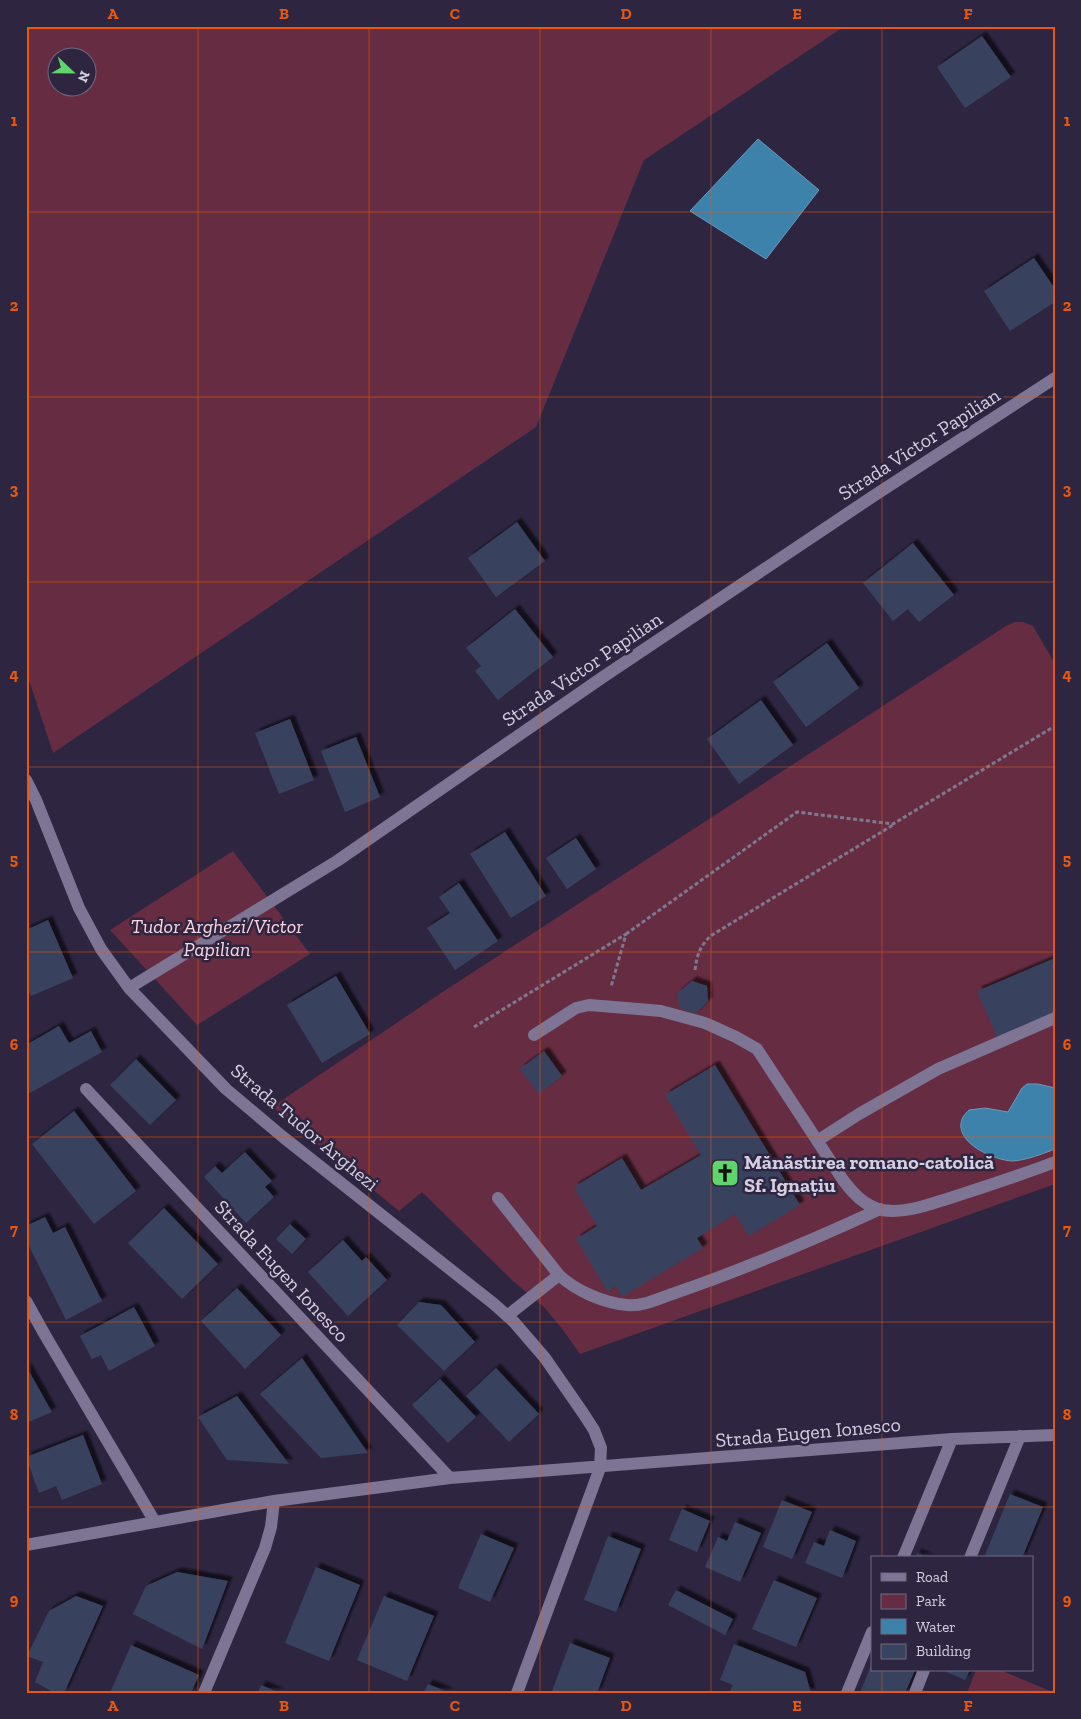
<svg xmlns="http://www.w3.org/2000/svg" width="1081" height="1719" viewBox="0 0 1081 1719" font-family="'Zilla Slab',serif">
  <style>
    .green { fill: #662d42; fill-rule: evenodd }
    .water { fill: #3d82aa; stroke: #6a99ba }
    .building { fill: #38435f; filter: url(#shadow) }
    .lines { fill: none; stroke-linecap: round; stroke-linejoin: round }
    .path { stroke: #7f798f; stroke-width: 3; stroke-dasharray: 4 2.5; stroke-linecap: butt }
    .minor { stroke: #7e7595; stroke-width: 12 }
    .grid { fill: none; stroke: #e8590c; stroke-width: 1; stroke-opacity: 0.55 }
    .labels { text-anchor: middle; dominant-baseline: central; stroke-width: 5; stroke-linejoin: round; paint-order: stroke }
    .street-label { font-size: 20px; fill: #d3cfe0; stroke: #2e2641 }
    .park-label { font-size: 20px; font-style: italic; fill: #fed4e0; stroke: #2e2641 }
    .poi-label { font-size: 20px; font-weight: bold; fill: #d3cfe0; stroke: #2e2641; text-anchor: start }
    .neatline { fill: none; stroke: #e8590c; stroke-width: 2 }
    .grid-label { font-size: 16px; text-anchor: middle; font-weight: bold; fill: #e8590c }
  </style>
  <defs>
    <filter id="shadow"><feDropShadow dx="4.5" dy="-4.5" stdDeviation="1" flood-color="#0009"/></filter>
  </defs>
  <rect width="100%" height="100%" fill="#2e2641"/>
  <path class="green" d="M26,26H845L644,160L536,427L53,753L26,671ZM58,58H88V88H58Z
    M1015,622H1023L1033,626L1055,664V1184L580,1354L563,1330L544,1307L513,1281L422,1192L399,1211L272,1107L441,993L1006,626Z
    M233,851L310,954L197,1025L110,930Z
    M976,1670H1000L1055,1693H967Z"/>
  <path class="water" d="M758,139L819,190L766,259L690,211Z
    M1027,1084H1038L1055,1088V1149C1042,1154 1027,1160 1013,1161C996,1161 953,1143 962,1119C963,1116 967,1112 969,1110L985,1108L1008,1112L1022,1088Z"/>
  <path class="building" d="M982,36L1011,77L965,108L937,67Z
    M1034,258L1055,289V302L1010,331L984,291Z
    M517,522L545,561L496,597L468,558Z
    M913,543L954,595L919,622L908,609L893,621L863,583Z
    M515,609L553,657L498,700L475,671L481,666L466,648Z
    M827,643L859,688L806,727L773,682Z
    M761,700L793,745L739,784L707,739Z
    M290,719L314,780L279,794L255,733Z
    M356,737L380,797L345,812L321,751Z
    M505,832L546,896L511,918L470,854Z
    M576,838L596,869L567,889L546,858Z
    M459,883L498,941L455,970L427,928L450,913L439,897Z
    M48,920L73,978L31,996L26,985V930Z
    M1055,958V1014L998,1039L977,991Z
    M336,976L370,1034L322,1063L287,1005Z
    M692,981L707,986L708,1001L695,1014L680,1008L677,994Z
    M59,1026L69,1043L91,1031L102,1052L30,1093L26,1086V1045Z
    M544,1051L562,1076L539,1094L520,1069Z
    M136,1059L176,1100L150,1125L110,1085Z
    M715,1065L800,1205L749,1236L735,1214L697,1238L703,1248L622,1297L616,1286L608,1292L576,1239L597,1226L574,1187L622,1158L641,1190L701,1155L665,1095Z
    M74,1111L136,1191L94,1224L32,1144Z
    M245,1152L272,1181L265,1187L274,1197L246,1223L204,1177L215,1166L222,1173Z
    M164,1208L218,1264L182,1299L128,1243Z
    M45,1217L53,1233L65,1227L102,1301L66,1320L26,1240V1226Z
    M290,1224L306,1239L292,1254L276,1239Z
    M343,1240L362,1261L366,1257L387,1280L348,1316L308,1272Z
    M237,1288L281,1335L245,1369L201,1321Z
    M419,1302L441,1305L475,1342L444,1371L397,1325Z
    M134,1307L155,1346L109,1371L101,1355L92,1359L80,1336Z
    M302,1358L368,1453L321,1458L260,1394Z
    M26,1366L52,1412L26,1423Z
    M496,1368L539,1414L509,1442L466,1396Z
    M440,1379L476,1417L448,1443L412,1405Z
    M237,1396L289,1464L227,1460L198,1417Z
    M83,1435L102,1484L62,1500L56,1486L39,1493L26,1457Z
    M1010,1494L1043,1507L1022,1558H992L985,1555Z
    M782,1500L812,1512L792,1559L763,1547Z
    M682,1509L710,1521L697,1552L669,1540Z
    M735,1522L761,1533L740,1582L705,1567L718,1537L727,1541Z
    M830,1530L856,1541L842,1578L805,1563L814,1542L824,1546Z
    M481,1534L514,1548L490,1602L458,1588Z
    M608,1536L641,1549L616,1612L584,1600Z
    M917,1553L929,1558H915Z
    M316,1567L360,1585L329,1661L285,1643Z
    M177,1572L228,1581L202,1649L133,1614L146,1586Z
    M774,1580L817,1598L796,1647L752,1629Z
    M676,1590L733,1619L725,1635L668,1605Z
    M76,1596L103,1606L64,1693H55L35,1682L43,1662L27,1656L49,1611Z
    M384,1596L434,1616L407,1681L357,1660Z
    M570,1643L610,1658L597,1693H557L552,1691Z
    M734,1644L805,1672L811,1693H729L733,1685L720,1680Z
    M131,1645L199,1675L191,1693H110Z
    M872,1663V1670H915L905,1693H860Z
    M942,1670H970L965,1680Z
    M428,1684L450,1693H424Z
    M261,1685L280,1693H258Z"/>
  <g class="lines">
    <path class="path" d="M626,934L797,812L893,824L1055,726
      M695,970C697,955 700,945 712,935L893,825
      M474,1027L626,934L611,987"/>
    <path class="minor" d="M26,780L36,800L79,908L101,949L129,988L226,1089L283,1137L494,1304L514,1322L545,1358L583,1413L594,1430L601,1448L600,1468L517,1693
      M129,988L337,861L603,677L875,495L1055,378
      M534,1035L576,1008L589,1005L626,1008L661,1011L705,1023L736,1037L757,1049L843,1180C853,1193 864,1206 882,1210C906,1214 930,1204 953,1197C987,1186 1021,1175 1055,1162
      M86,1089L450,1478
      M817,1141L859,1114L938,1069L1055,1018
      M498,1198L559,1275L507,1316
      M559,1275C576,1291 604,1303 627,1305C643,1307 660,1298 675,1293C745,1269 813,1240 880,1209
      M26,1301L45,1335L155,1522
      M26,1545L274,1501L450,1478L952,1439L1055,1435
      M903,1558L952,1439
      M970,1558L1020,1436
      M204,1693L265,1548L271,1527L274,1501
      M847,1693L872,1632
      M915,1693L924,1670"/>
  </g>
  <path class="grid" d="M198,26V1693M369,26V1693M540,26V1693M711,26V1693M882,26V1558M26,212H1055M26,397H1055M26,582H1055M26,767H1055M26,952H1055M26,1137H1055M26,1322H1055M26,1507H1055M882,1670V1693"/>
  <defs>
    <symbol id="church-square" viewBox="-11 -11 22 22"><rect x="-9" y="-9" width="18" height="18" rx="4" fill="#60d56b" stroke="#2e2641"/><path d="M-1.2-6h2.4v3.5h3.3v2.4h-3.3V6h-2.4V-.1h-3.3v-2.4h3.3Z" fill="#111"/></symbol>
  </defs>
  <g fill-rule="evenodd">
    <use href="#church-square" x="709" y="1157" width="32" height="32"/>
  </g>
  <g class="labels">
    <g class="street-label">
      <text transform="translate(919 444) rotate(-33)">Strada Victor Papilian</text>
      <text transform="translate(582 669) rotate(-34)">Strada Victor Papilian</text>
      <text transform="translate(305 1127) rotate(40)">Strada Tudor Arghezi</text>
      <text transform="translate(282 1271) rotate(47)">Strada Eugen Ionesco</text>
      <text transform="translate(808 1432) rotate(-5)">Strada Eugen Ionesco</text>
    </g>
    <g class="park-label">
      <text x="217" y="926">Tudor Arghezi/Victor<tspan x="217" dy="23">Papilian</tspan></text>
    </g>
    <g class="poi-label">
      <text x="744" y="1162">Mănăstirea romano-catolică<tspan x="744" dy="23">Sf. Ignațiu</tspan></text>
    </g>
  </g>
  <rect width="1081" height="1719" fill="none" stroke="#2e2641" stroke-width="55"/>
  <rect x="871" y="1556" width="162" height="115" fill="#2e2641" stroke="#706a81"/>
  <rect x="881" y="1573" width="25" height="8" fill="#7e7595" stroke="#706a81"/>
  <text x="916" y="1582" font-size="15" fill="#d3cfe0">Road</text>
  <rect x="881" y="1594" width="25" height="15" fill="#662d42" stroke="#706a81"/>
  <text x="916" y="1606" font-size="15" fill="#d3cfe0">Park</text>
  <rect x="881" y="1619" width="25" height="15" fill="#3d82aa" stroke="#706a81"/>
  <text x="916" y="1632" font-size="15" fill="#d3cfe0">Water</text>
  <rect x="881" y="1644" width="25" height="15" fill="#38435f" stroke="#706a81"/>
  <text x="916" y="1656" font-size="15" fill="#d3cfe0">Building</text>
  <g transform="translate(72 72) rotate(112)"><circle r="24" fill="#2e2641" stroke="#706a81"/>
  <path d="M0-4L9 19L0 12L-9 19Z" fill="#60d56b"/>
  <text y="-8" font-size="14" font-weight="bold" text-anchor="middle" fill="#d3cfe0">N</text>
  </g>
  <rect x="28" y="28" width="1026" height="1664" class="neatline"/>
  <g class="grid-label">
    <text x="113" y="19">A</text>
    <text x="284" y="19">B</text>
    <text x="455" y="19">C</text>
    <text x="626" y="19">D</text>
    <text x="797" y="19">E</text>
    <text x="968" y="19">F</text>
    <text x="14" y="126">1</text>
    <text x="1067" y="126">1</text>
    <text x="14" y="311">2</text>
    <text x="1067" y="311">2</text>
    <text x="14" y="495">3</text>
    <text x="1067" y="495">3</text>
    <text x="14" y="680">4</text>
    <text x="1067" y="680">4</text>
    <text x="14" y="865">5</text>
    <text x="1067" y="865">5</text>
    <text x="14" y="1050">6</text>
    <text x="1067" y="1050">6</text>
    <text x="14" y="1235">7</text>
    <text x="1067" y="1235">7</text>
    <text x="14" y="1420">8</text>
    <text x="1067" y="1420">8</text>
    <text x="14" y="1605">9</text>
    <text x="1067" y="1605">9</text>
    <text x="113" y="1711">A</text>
    <text x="284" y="1711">B</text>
    <text x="455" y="1711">C</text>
    <text x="626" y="1711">D</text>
    <text x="797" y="1711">E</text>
    <text x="968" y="1711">F</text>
  </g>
</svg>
